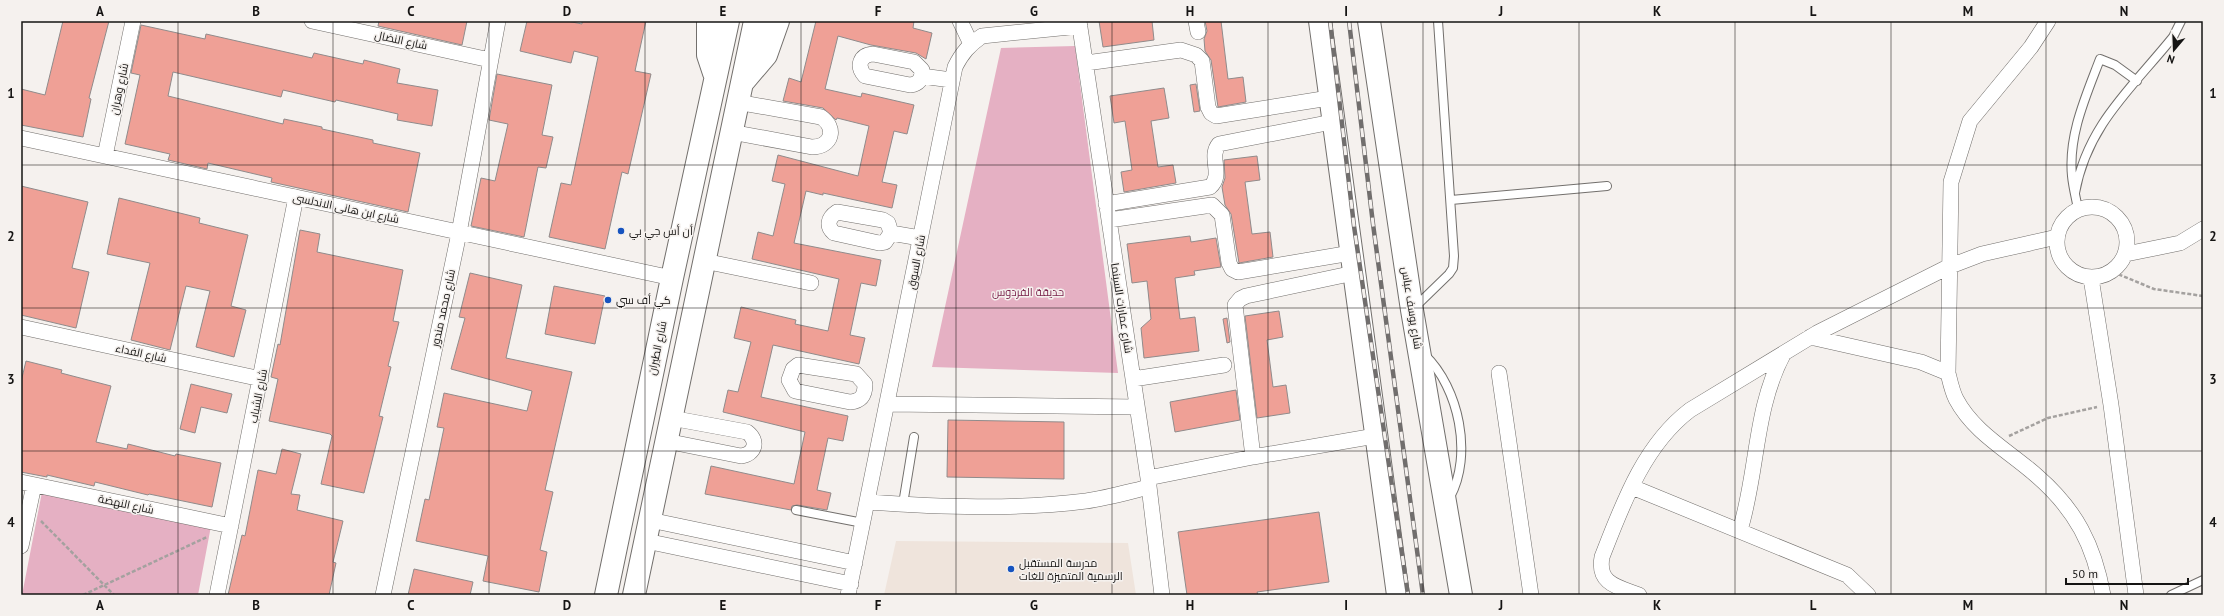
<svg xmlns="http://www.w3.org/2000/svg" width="2224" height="616" viewBox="0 0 2224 616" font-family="'PT Sans',Cairo,sans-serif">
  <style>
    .built { fill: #efe4dc }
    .green { fill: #e5b0c3 }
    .building { fill: #efa096; stroke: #908b8b }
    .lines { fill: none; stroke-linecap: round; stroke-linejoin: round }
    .service-casing { stroke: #726f6c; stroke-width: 10 }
    .minor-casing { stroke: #726f6c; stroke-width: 16 }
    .secondary-casing { stroke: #726f6c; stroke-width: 24 }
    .path { stroke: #a4a19f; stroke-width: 2.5; stroke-dasharray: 4 2; stroke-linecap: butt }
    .service { stroke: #fff; stroke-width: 8 }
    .minor { stroke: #fff; stroke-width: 15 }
    .secondary { stroke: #fff; stroke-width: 22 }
    .rail-casing { stroke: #716e6d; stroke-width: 4.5 }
    .rail { stroke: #f5f1ee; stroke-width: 3; stroke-dasharray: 9; stroke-linecap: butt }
    .grid { fill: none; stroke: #151413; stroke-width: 1; stroke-opacity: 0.55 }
    .poi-dot { fill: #1653bf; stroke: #f5f1ee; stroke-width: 1.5 }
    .labels { text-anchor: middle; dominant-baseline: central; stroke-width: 3; stroke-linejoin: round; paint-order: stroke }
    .street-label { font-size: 11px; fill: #151413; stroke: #f5f1ee }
    .poi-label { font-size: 11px; fill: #151413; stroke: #f5f1ee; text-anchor: start }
    .park-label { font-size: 11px; fill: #7b244d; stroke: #f5f1ee }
    .neatline { fill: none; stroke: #151413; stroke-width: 1.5 }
    .grid-label { font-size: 13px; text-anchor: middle; font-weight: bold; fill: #151413 }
  </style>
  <rect width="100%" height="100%" fill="#f5f1ee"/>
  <path class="built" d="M896,541L1128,543L1136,595H884Z"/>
  <path class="green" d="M1075,46L1118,373L932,367L1001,48Z
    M42,492L211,526L198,595H22Z"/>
  <path class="building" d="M63,21H109L89,98L91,99L83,137L21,125V89L45,95Z
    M379,21H467L462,45L378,26Z
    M527,21H567L582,24V21H646L635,71L651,74L628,174L622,172L605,249L549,237L561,183L571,185L598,57L574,51L571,63L520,51Z
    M816,21H914L913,28L932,33L926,59L916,53L871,45L838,36L825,89L861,97L862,93L914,105L907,134L894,131L882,182L897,185L892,208L823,193V195L806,191L794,243L881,260L876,286L861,283L850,335L865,338L859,364L773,345L761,397L848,416L843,441L828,438L817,490L831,493L827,510L797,505L792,506L791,510L705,494L711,466L794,484L805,432L723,412L728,390L738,392L751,342L734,338L741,307L796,320L795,324L828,331L839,279L752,259L758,232L773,236L785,184L772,181L778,155L858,176L869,126L837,118L836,120L823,108L783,101L789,78L801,82Z
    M1099,21H1152L1154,40L1103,47Z
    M1205,21H1221L1228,79L1243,77L1246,102L1218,107L1211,60L1205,51L1204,39L1207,31Z
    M141,25L205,39L206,34L312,58L314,53L363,64L364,60L400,69L397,83L438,90L432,126L397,120L398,114L336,100L335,102L283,90L281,97L173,72L168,96L283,124L284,119L322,127V129L373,140V143L420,153L408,212L271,182L272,178L208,163L207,169L168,160L170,154L125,144L140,75L131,73Z
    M497,74L552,85L542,135L553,137L546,168L538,167L524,237L471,226L481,178L495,181L508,124L489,120Z
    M1196,84L1200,111L1194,112L1190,85Z
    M1164,88L1169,118L1151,121L1158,167L1173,165L1176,183L1124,192L1121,172L1132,170L1125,121L1114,123L1110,96Z
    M1257,156L1260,180L1245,182L1252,234L1270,232L1273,257L1239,263L1231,214L1225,205L1222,187L1225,178L1224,160Z
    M21,186L88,202L72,268L89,272L76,328L21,315Z
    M119,198L200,218L199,223L248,235L231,306L246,310L234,357L196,347L210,291L186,286L170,350L131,340L150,263L107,254Z
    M300,230L320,234L317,252L403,270L393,321L399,322L388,366L391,367L379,416L383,417L364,493L321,484L332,436L330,434L269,421L278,379L271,377L278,344L280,345Z
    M1190,236L1191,242L1216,238L1221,267L1194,271L1195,275L1175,278L1180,319L1195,317L1199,351L1144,358L1141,328L1151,319L1147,281L1132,283L1127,244Z
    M470,273L522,285L506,358L572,372L545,490L553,492L540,550L547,552L539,592L483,581L488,556L416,541L425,499L429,500L444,428L437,427L444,393L527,411L532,391L451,369L465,318L459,317Z
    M554,286L605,296L595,344L545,334Z
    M1279,311L1283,337L1267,340L1273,387L1286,385L1290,413L1257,418L1245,316Z
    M1227,318L1230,342L1227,343L1223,319Z
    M26,361L62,370L61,373L111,386L96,442L127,449L128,444L175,456L176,454L221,463L212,507L149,494L148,495L95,482L94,486L47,475V477L21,472V382Z
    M191,384L232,394L227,413L201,407L195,433L180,429Z
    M1236,390L1240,420L1175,432L1170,402Z
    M948,420L1064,422V479L947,477Z
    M282,449L301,454L291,494L300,495L297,510L343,521L333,562L336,563L329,595H228L242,535L245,536L258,470L276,474Z
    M1319,512L1329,582L1257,592L1258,595H1187L1178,532Z
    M414,569L473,582L470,595H408Z"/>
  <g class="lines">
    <defs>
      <path id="service" d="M2075,193C2087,125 2132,88 2173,37L2181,21
        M1451,200L1607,186
        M2078,209C2076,198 2073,187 2072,176C2068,135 2086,96 2100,59L2115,65L2137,81
        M1414,308L1449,274L1453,268L1454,256L1438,21
        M1425,355C1459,388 1473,455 1450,497
        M903,504L914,437
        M796,510L863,523
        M2171,595L2203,580"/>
      <path id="minor" d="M312,21L490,60
        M960,21L971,44
        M1079,21L1148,478L1162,595
        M1196,21L1198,32
        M2048,21L2031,47L1970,121L1951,182L1948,373C1950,381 1952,391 1956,399C1974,433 2009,451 2037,476C2076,510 2094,545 2103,595
        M873,54L914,62L922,70C922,79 919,84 910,85L865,76C856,66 860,55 873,54Z
        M1086,63L1181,50L1196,55L1202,61L1208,107L1211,113L1216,116L1329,98
        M922,76L951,80
        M731,132L812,147C832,147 837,128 821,117L737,102
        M21,138L672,278
        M105,156L133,21
        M1106,204L1210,187C1224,175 1208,157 1219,144L1332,122
        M2057 242a35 35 0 1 1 70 0a35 35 0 1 1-70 0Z
        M837,212L883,220L888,223L891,233L885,242L879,243L834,233C826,226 828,218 837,212Z
        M1109,220L1212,205L1222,215L1229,263L1232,269L1238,272L1351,253
        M891,233L920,238
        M2126,254L2180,243L2203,229
        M704,261L811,283
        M2091,278L2111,405L2136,595
        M21,327L261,379
        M1810,337L1921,362L1948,373
        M798,365L856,374L865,384C865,395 862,401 850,402L795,391L789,380L793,369Z
        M1499,373L1531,595
        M1133,379L1224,365
        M888,404L1137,407
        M666,441L741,456C755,454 759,441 747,432L671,418
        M1253,457L1235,305L1240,299L1246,296L1354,273
        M1148,478L1253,457L1375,436
        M21,482L231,526
        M1632,487L1847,575L1868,595
        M868,502C940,507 1014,510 1086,501C1107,498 1128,492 1149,487
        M650,520L855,563
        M1740,530C1758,472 1754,408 1784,353
        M646,541L851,584
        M21,546L34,485
        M217,595L296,197
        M383,595L459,233L498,21
        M848,595L955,67C962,53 969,45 982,36L1080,26
        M1639,595C1618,587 1597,584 1602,557C1623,503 1644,445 1690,410L1817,333L1948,267L1982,254L2057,237"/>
      <path id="secondary" d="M708,21V55L714,73
        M1320,21L1398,595
        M1369,21L1412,310L1461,595
        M743,82L766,55L778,21
        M606,595L672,278L728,21
        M634,595L755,21"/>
    </defs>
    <use href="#service" class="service-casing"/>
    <use href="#minor" class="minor-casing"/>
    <use href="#secondary" class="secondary-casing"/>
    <path class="path" d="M2113,272L2154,289L2203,296
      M2009,436L2048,418L2097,407
      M41,521L114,595
      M83,595L207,537"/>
    <use href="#service" class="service"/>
    <use href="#minor" class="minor"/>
    <use href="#secondary" class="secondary"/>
    <defs>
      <path id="rail" d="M1330,21L1354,226L1408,595
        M1349,21L1373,224L1423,595"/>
    </defs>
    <use href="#rail" class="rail-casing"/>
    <use href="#rail" class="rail"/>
  </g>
  <path class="grid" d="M178,21V595M333,21V595M489,21V595M645,21V595M801,21V595M956,21V595M1112,21V595M1268,21V595M1423,21V595M1579,21V595M1735,21V595M1891,21V595M2046,21V595M21,165H2203M21,308H2203M21,451H2203"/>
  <g class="poi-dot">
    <circle cx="621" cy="231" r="4"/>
    <circle cx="608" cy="300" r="4"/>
    <circle cx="1011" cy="569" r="4"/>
  </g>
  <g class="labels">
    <g class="street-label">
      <text transform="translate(401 40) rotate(12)">شارع النضال</text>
      <text transform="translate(119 89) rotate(-78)">شارع وهران</text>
      <text transform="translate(346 208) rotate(12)">شارع ابن هانى الاندلسى</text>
      <text transform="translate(916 262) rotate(-79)">شارع السوق</text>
      <text transform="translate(443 308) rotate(-78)">شارع محمد مندور</text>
      <text transform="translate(1122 308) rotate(81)">شارع عمارات السينما</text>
      <text transform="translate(1412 308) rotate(81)">شارع يوسف عباس</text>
      <text transform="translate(657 348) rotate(-78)">شارع الطيران</text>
      <text transform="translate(141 353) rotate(12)">شارع الفداء</text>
      <text transform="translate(258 396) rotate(-79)">شارع الشباب</text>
      <text transform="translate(126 504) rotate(12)">شارع النهضة</text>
    </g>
    <g class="poi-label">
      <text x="629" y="231">أن أس جي بي</text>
      <text x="616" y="300">كي أف سي</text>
      <text x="1019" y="563">مدرسة المستقبل<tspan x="1019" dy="13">الرسمية المتميزة للغات</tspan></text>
    </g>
    <g class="park-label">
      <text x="1028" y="292">حديقة الفردوس</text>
    </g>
  </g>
  <rect width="2224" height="616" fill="none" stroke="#f5f1ee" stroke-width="44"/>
  <g transform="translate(2174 50) rotate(199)" stroke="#f5f1ee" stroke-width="3" paint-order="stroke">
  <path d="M0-3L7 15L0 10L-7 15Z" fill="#151413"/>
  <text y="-6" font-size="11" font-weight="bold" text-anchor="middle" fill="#151413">N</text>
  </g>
  <path d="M2066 578v6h122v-6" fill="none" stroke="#151413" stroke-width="2"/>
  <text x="2072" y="578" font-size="12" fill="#151413" stroke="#f5f1ee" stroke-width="3" paint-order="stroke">50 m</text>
  <rect x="22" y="22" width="2180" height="572" class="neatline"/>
  <g class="grid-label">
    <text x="100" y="16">A</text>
    <text x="256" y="16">B</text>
    <text x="411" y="16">C</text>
    <text x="567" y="16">D</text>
    <text x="723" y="16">E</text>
    <text x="878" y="16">F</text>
    <text x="1034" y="16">G</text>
    <text x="1190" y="16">H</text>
    <text x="1346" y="16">I</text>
    <text x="1501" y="16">J</text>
    <text x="1657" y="16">K</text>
    <text x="1813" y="16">L</text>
    <text x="1968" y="16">M</text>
    <text x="2124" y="16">N</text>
    <text x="11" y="98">1</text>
    <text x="2213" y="98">1</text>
    <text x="11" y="241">2</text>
    <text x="2213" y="241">2</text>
    <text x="11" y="384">3</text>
    <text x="2213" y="384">3</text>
    <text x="11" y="527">4</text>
    <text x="2213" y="527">4</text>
    <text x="100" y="610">A</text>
    <text x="256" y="610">B</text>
    <text x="411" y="610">C</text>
    <text x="567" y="610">D</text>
    <text x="723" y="610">E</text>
    <text x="878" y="610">F</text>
    <text x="1034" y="610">G</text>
    <text x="1190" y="610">H</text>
    <text x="1346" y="610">I</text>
    <text x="1501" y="610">J</text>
    <text x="1657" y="610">K</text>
    <text x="1813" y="610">L</text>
    <text x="1968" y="610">M</text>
    <text x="2124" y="610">N</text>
  </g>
</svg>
